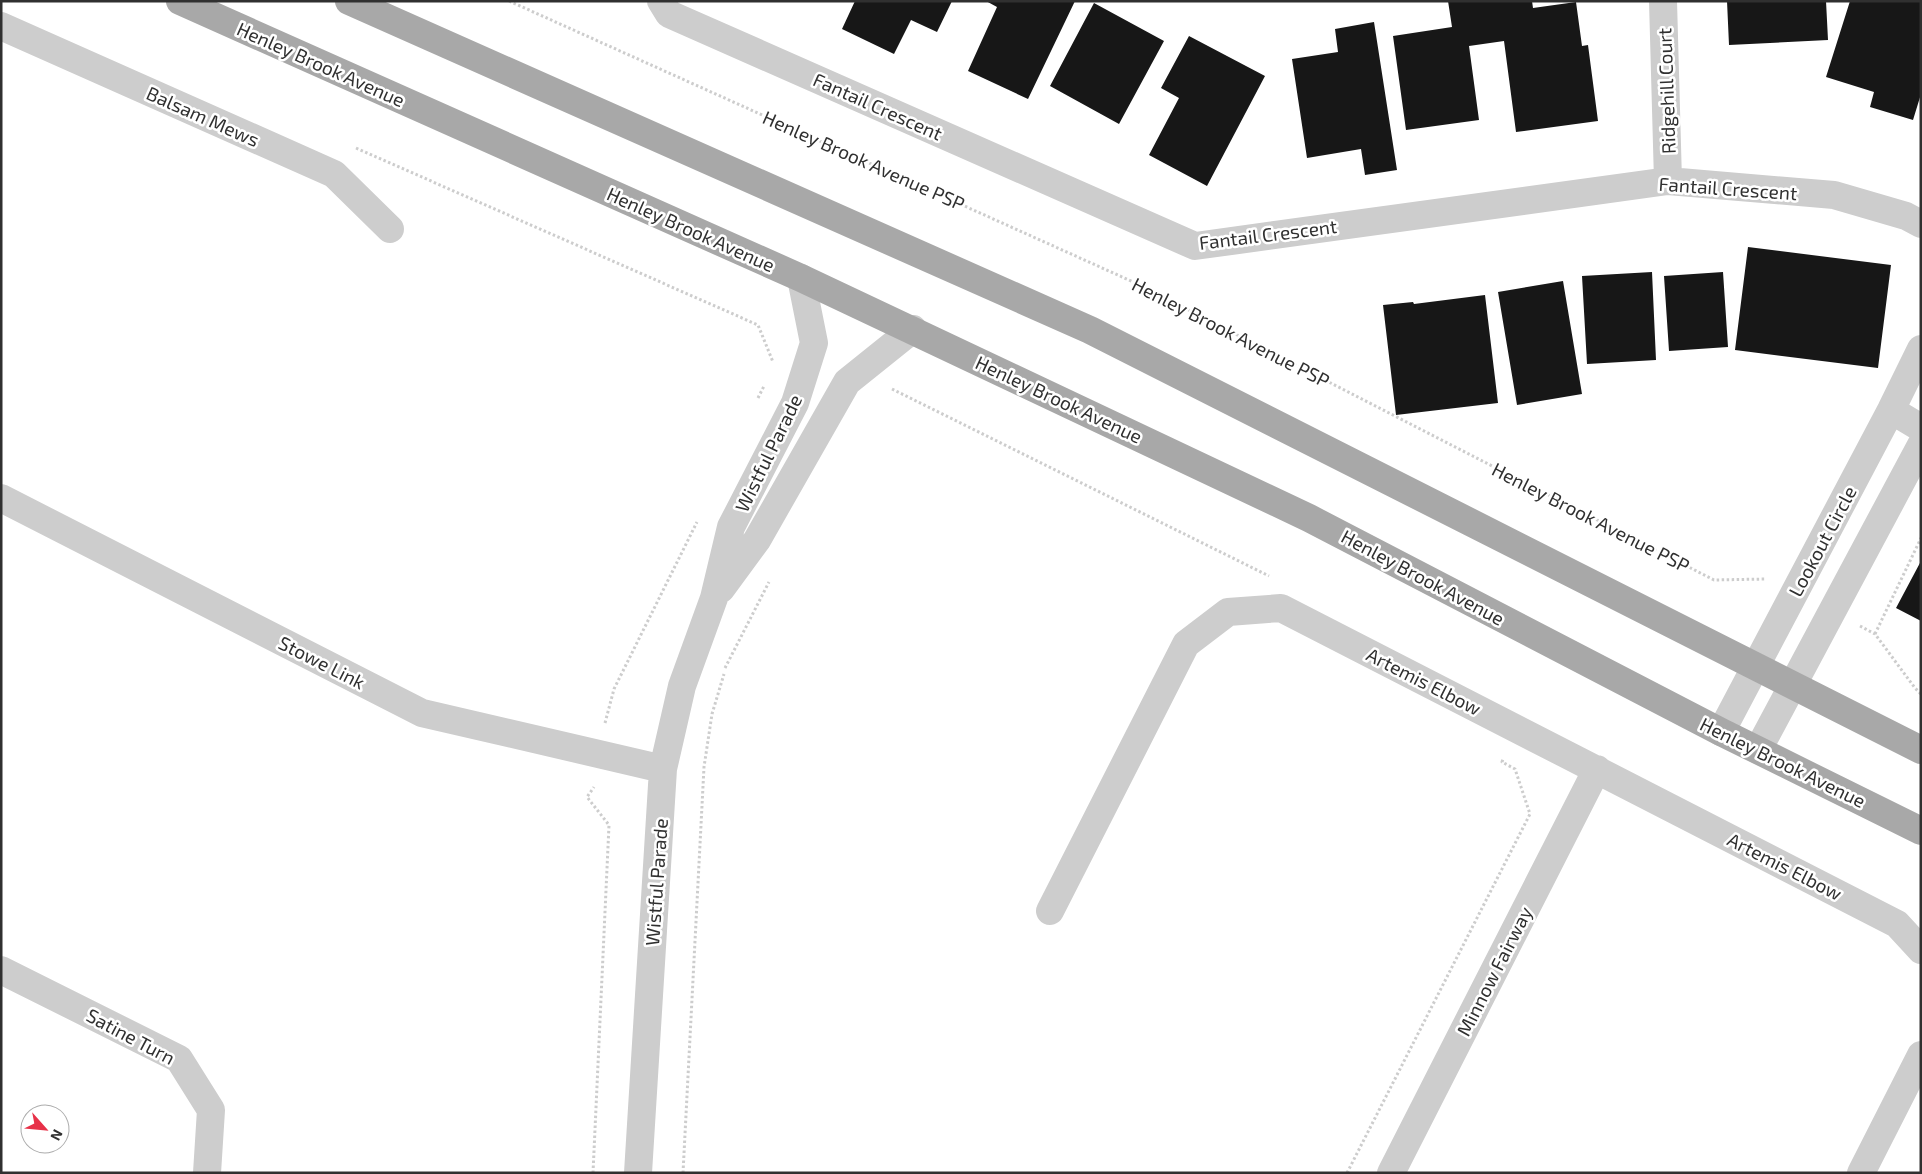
<svg xmlns="http://www.w3.org/2000/svg" width="1922" height="1174" viewBox="0 0 1922 1174" font-family="'Exo 2',sans-serif">
  <style>
    .building { fill: #171717 }
    .lines { fill: none; stroke-linecap: round; stroke-linejoin: round }
    .path { stroke: #cdcdcd; stroke-width: 3; stroke-dasharray: 2.5 2.5; stroke-linecap: butt }
    .minor { stroke: #cdcdcd; stroke-width: 28 }
    .major { stroke: #a8a8a8; stroke-width: 28 }
    .labels { text-anchor: middle; dominant-baseline: central; stroke-width: 5; stroke-linejoin: round; paint-order: stroke }
    .street-label { font-size: 19px; fill: #303030; stroke: #fff }
  </style>
  <rect width="100%" height="100%" fill="#fff"/>
  <path class="building" d="M855,1H952L937,32L911,20L894,54L842,29Z
    M986,1H1075L1028,99L968,71L997,7Z
    M1448,1H1532L1533,8L1576,2L1582,46L1588,45L1598,121L1516,132L1504,41L1469,46L1479,120L1406,130L1393,36L1452,27Z
    M1727,1H1826L1828,40L1729,45Z
    M1850,1H1921V94L1913,120L1870,107L1874,92L1826,77Z
    M1094,3L1164,41L1119,124L1050,86Z
    M1374,22L1397,170L1365,175L1361,149L1307,158L1292,59L1338,52L1335,29Z
    M1189,36L1265,76L1207,186L1149,155L1179,98L1161,88Z
    M1748,247L1891,265L1878,368L1735,350Z
    M1652,272L1656,360L1587,364L1582,276Z
    M1723,272L1728,347L1669,351L1664,276Z
    M1563,281L1582,394L1517,405L1498,292Z
    M1485,295L1498,403L1396,415L1383,305L1413,302L1414,304Z
    M1921,561V621L1896,608Z"/>
  <g class="lines">
    <path class="path" d="M509,1L1140,285L1714,580L1766,579
      M356,148L758,325L773,362
      M892,389L1269,576
      M758,398L764,386
      M1860,626L1875,634L1915,688L1921,694
      M1875,634L1921,538
      M725,668L769,582
      M605,723L614,689L697,522
      M593,1173L609,825L587,797L594,787
      M683,1173L704,767L712,714L724,674
      M1347,1173L1530,814L1515,769L1502,762L1503,759"/>
    <path class="minor" d="M661,1L669,14L1195,246L1668,181L1834,195L1906,216L1921,224
      M1663,1L1668,181
      M1,26L334,174L390,229
      M1891,410L1921,428
      M1,498L422,713L663,769
      M721,589L757,540L847,382L913,329
      M1721,732L1891,410L1921,349
      M1758,750L1921,445
      M1050,911L1186,644L1228,612L1281,608L1897,924L1921,950
      M1,970L179,1059L211,1110L207,1173
      M638,1173L663,769L682,686L714,598L731,527L795,403L814,343L801,278
      M1391,1173L1597,769
      M1861,1173L1921,1055"/>
    <path class="major" d="M180,1L801,278L1309,518L1721,732L1921,831
      M349,1L1090,330L1921,750"/>
  </g>
  <g class="labels">
    <g class="street-label">
      <text transform="translate(321 64) rotate(24)">Henley Brook Avenue</text>
      <text transform="translate(1666 91) rotate(-92)">Ridgehill Court</text>
      <text transform="translate(878 106) rotate(24)">Fantail Crescent</text>
      <text transform="translate(203 116) rotate(24)">Balsam Mews</text>
      <text transform="translate(864 160) rotate(24)">Henley Brook Avenue PSP</text>
      <text transform="translate(1728 188) rotate(4)">Fantail Crescent</text>
      <text transform="translate(691 229) rotate(24)">Henley Brook Avenue</text>
      <text transform="translate(1268 234) rotate(-7)">Fantail Crescent</text>
      <text transform="translate(1231 332) rotate(27)">Henley Brook Avenue PSP</text>
      <text transform="translate(1059 399) rotate(25)">Henley Brook Avenue</text>
      <text transform="translate(768 453) rotate(-64)">Wistful Parade</text>
      <text transform="translate(1591 517) rotate(27)">Henley Brook Avenue PSP</text>
      <text transform="translate(1822 541) rotate(-62)">Lookout Circle</text>
      <text transform="translate(1423 577) rotate(28)">Henley Brook Avenue</text>
      <text transform="translate(322 662) rotate(27)">Stowe Link</text>
      <text transform="translate(1424 681) rotate(27)">Artemis Elbow</text>
      <text transform="translate(1783 762) rotate(26)">Henley Brook Avenue</text>
      <text transform="translate(1785 866) rotate(27)">Artemis Elbow</text>
      <text transform="translate(656 882) rotate(-86)">Wistful Parade</text>
      <text transform="translate(1494 971) rotate(-63)">Minnow Fairway</text>
      <text transform="translate(131 1036) rotate(28)">Satine Turn</text>
    </g>
  </g>
  <rect width="1922" height="1174" fill="none" stroke="#303030" stroke-width="5"/>
  <g transform="translate(45 1129) rotate(117)"><circle r="24" fill="#ffffff" stroke="#acacac"/>
  <path d="M0-4L9 19L0 12L-9 19Z" fill="#e73148"/>
  <text y="-8" font-size="14" font-weight="bold" text-anchor="middle" fill="#303030">N</text>
  </g>
</svg>
